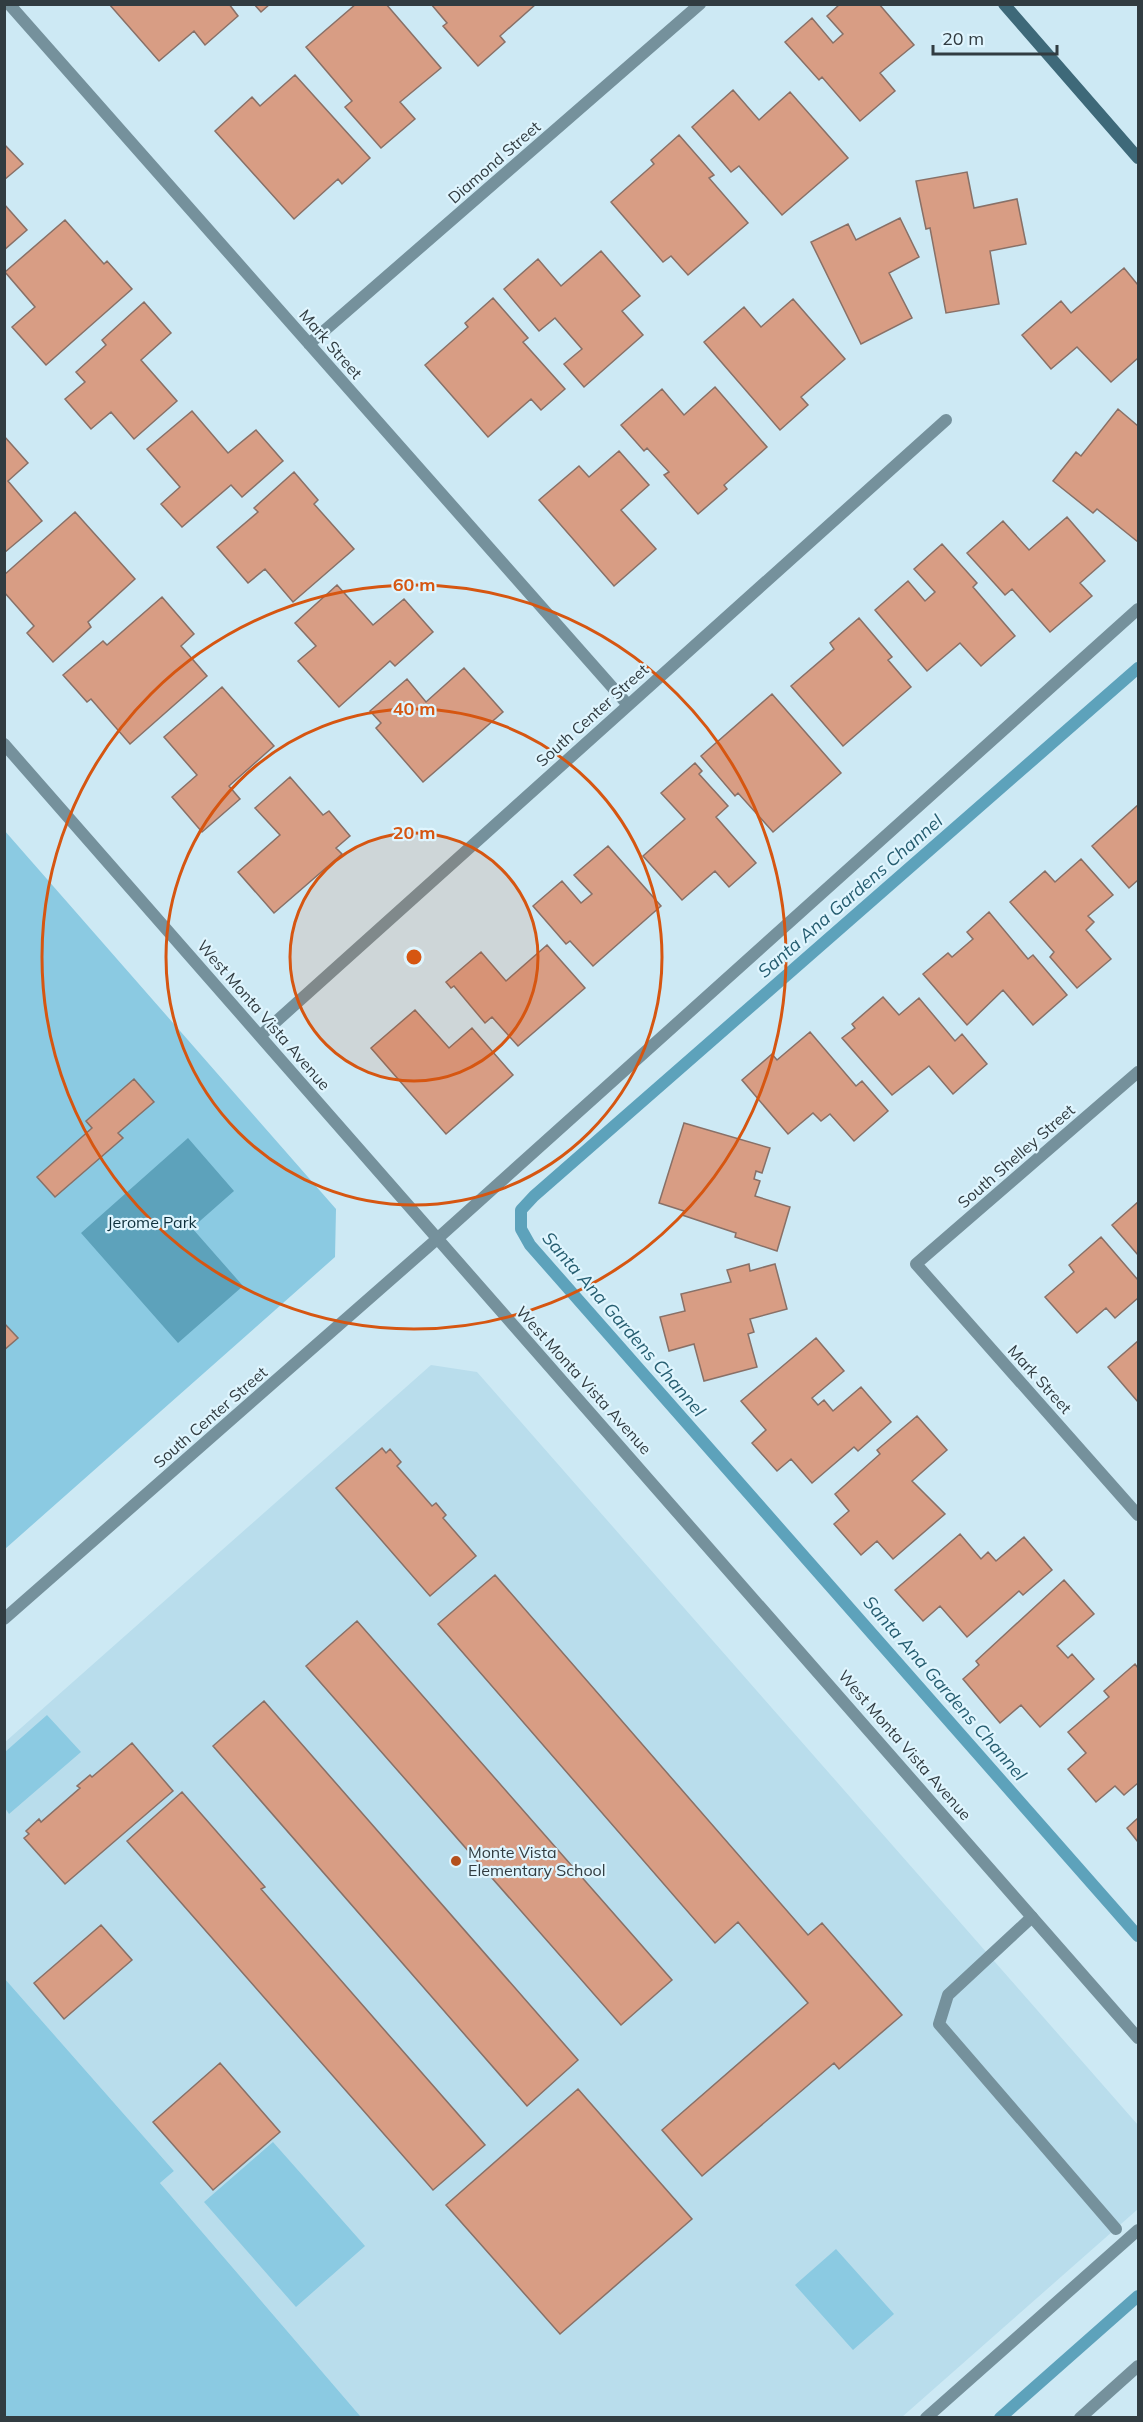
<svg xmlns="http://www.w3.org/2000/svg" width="1143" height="2422" viewBox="0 0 1143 2422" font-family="Mulish,sans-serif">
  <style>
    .built { fill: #b9ddec }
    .green { fill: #8bcae2 }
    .water { fill: #5da2bb }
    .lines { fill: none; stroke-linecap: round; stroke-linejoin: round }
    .stream { stroke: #5da2bb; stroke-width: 12 }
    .building { fill: #d89d84; stroke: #887067; stroke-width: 1.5 }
    .lane { stroke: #75919c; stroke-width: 12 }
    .street { stroke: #75919c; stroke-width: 12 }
    .secondary { stroke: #3e6979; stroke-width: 12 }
    .ring { fill: none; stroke: #d65611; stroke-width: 3 }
    .poi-dot { fill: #b4501d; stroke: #dff5fe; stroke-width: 2 }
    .labels { text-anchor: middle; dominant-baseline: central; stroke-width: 4.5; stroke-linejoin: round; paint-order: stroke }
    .street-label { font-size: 16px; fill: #313c41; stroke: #dff5fe }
    .park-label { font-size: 16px; fill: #0e303c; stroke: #dff5fe }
    .poi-label { font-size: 16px; fill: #313c41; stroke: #dff5fe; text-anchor: start }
    .water-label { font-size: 18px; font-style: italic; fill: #255d70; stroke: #dff5fe }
    .centre { fill: #d65611; stroke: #dff5fe; stroke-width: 3 }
    .ring-label { font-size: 18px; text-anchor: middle; font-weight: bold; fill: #d65611; stroke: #dff5fe; stroke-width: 4.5; stroke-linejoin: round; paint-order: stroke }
  </style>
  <rect width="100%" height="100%" fill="#cde9f4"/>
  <path class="built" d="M431,1365L477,1372L1138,2125V2209L902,2417H361L160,2183L174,2171L5,1979L4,1743Z"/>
  <path class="green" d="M4,830L336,1209L335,1257L5,1549Z
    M47,1715L81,1752L9,1814L5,1808V1752Z
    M5,1979L174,2171L160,2183L361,2417H5Z
    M273,2142L365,2246L296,2307L204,2202Z
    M836,2249L894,2314L853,2350L795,2285Z"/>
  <path class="water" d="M188,1138L234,1191L192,1228L243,1286L178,1343L81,1233Z"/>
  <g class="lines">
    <path class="stream" d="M1138,668L534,1196L521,1210V1229L530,1245L1138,1936
      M1000,2418L1138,2296"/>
  </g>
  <path class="building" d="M109,4H229L238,16L205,45L194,31L159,61Z
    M254,4H270L261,12Z
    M356,4H386L441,68L400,102L415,119L381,148L345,107L352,101L306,47Z
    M431,4H536L500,36L505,42L478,66L443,26L447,23Z
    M840,4H879L914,45L880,73L895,91L860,121L822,77L819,80L785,42L812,18L833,43L843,34L827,16Z
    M295,75L370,158L342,184L338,179L294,219L215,131L252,97L260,106Z
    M733,90L759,120L790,92L848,158L782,215L739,166L731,172L692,127Z
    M679,135L714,175L709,178L748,223L688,275L671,256L663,262L611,202L654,164L651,160Z
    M4,144L23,164L4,180Z
    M967,172L974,208L1017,199L1026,244L990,251L999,304L946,313L930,228L926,229L916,181Z
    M4,204L27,230L4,250Z
    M900,218L919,257L889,273L912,318L861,344L811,242L848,224L856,240Z
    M65,220L104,264L107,261L132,289L46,365L12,327L35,307L5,272Z
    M601,251L640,296L622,311L643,335L584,387L564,364L582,349L555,318L539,331L504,289L538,259L561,286Z
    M1124,268L1138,285V358L1111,382L1077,347L1051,369L1022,335L1061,301L1071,313Z
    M493,298L528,338L523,342L565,389L541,410L531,399L488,437L425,365L468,327L465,323Z
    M793,299L845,359L801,397L808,405L780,430L704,342L744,307L761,327Z
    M144,302L171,333L141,360L177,401L134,439L111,412L91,429L65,399L85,382L76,372L106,345L102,340Z
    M715,387L767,447L724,485L727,489L698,514L664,475L669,472L647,448L644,451L621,425L662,389L684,415Z
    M1118,409L1138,426V542L1097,509L1093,513L1053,481L1076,452L1081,456Z
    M192,411L228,453L256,430L283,461L242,497L231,485L182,527L161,504L180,487L147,449Z
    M4,436L28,463L8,481L42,521L4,553Z
    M619,451L649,485L621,510L656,549L614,586L539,500L579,466L589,477Z
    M294,472L318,500L314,504L354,549L293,602L265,569L248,583L217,547L258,512L254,508Z
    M75,512L135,579L88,622L91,627L53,662L27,633L34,626L4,592V575Z
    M1067,517L1105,561L1080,583L1092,596L1050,632L1012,589L1005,595L967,553L1003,521L1029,550Z
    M942,544L977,583L973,587L1015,636L981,666L960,643L927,671L875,610L908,581L925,601L935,592L914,569Z
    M337,585L373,625L404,599L433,632L395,666L390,661L339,707L298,661L316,646L295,623Z
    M162,597L194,634L181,646L207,676L130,744L91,699L87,702L63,675L103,641L107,645Z
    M859,618L892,657L888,660L911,687L843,746L791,686L834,649L830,643Z
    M464,668L503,712L423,782L376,728L381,723L370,711L407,679L426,702Z
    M222,687L274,746L229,786L240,799L202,832L172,797L197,775L164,737Z
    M772,694L841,773L773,832L738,793L735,796L701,756Z
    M695,763L702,771L699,774L728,806L716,817L756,863L729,887L715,871L682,900L643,856L685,819L661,793Z
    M290,777L323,815L329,811L350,836L336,848L342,854L274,913L238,872L280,835L255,808Z
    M1138,805V880L1129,888L1092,846Z
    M608,846L661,906L593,966L570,941L566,944L533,906L562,881L581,903L592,894L574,875Z
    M1081,859L1113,895L1088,916L1094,922L1086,930L1111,959L1077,988L1050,957L1054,952L1010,902L1045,871L1055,882Z
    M989,912L1028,959L1033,955L1067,995L1033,1025L1003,990L967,1025L923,974L948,953L952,957L973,939L967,932Z
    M547,945L585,988L518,1046L492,1017L485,1023L454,986L451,988L446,982L481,952L506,981Z
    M883,997L899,1015L919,998L955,1041L962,1034L987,1064L953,1094L929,1066L892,1095L842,1038L855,1028L852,1024Z
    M415,1010L449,1048L472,1028L513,1075L446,1134L371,1048Z
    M810,1032L856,1086L862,1081L888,1111L854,1141L830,1114L821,1121L813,1113L788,1134L742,1080L772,1054L777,1060Z
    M134,1079L154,1102L118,1133L123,1138L55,1197L37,1177L92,1128L86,1121Z
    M684,1123L770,1148L762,1173L756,1171L754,1179L760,1181L755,1196L790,1207L777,1251L735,1237L736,1233L682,1215L684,1211L659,1203Z
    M1138,1202V1255L1112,1225Z
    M1101,1237L1138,1280V1298L1115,1318L1106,1308L1077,1333L1045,1297L1074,1272L1069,1265Z
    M749,1264L750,1271L775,1264L787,1309L750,1319L754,1332L748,1334L757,1367L704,1381L694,1344L669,1351L660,1317L685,1311L681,1294L731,1282L727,1270Z
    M4,1323L18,1338L4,1350Z
    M816,1338L844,1371L812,1398L818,1405L824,1400L833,1411L861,1387L891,1422L858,1451L854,1447L812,1483L791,1459L777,1471L752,1443L766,1430L741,1401Z
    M1138,1341V1402L1108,1367Z
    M917,1416L947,1450L912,1481L945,1514L893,1559L877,1541L861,1555L834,1524L849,1511L835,1494L880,1454L877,1450Z
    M382,1448L386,1453L390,1449L401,1462L397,1466L432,1506L436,1503L446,1515L443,1518L476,1556L430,1596L336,1488Z
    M960,1534L981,1559L988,1552L996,1561L1024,1537L1052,1570L1023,1595L1019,1591L967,1637L940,1606L923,1621L895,1590Z
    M495,1575L808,1935L822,1923L902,2015L839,2069L834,2063L702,2176L662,2130L808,2003L738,1922L715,1943L438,1624Z
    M1064,1580L1094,1614L1057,1646L1068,1658L1072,1654L1094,1679L1040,1727L1021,1705L1000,1723L963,1679L979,1665L976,1661Z
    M357,1621L672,1980L621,2025L306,1666Z
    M1135,1664L1138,1668V1783L1124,1795L1115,1786L1096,1802L1068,1769L1086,1753L1068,1732L1109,1697L1104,1691Z
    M264,1701L578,2060L527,2106L213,1746Z
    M132,1743L173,1791L65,1884L24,1838L29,1834L26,1831L39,1819L41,1822L80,1788L77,1786L90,1775L92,1777Z
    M182,1792L265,1887L261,1889L485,2145L433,2190L127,1841Z
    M1138,1818V1842L1127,1828Z
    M101,1925L132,1960L64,2019L34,1983Z
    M220,2063L280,2132L213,2190L153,2122Z
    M578,2089L692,2219L560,2334L446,2205Z"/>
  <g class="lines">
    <path class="lane" d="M437,1239L1138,609
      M1032,1917L948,1995L939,2024L1116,2229
      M926,2418L1138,2230
      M1080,2418L1138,2366"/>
    <path class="street" d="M9,4L628,705
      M309,344L700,4
      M4,744L1138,2038
      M260,1036L946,420
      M1138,1072L916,1264L1138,1515
      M4,1619L437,1239"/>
    <path class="secondary" d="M1004,4L1138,158"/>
  </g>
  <circle cx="414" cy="957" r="124" fill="#d65611" fill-opacity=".12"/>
  <g class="ring">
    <circle cx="414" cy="957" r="124"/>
    <circle cx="414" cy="957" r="248"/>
    <circle cx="414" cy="957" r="372"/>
  </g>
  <circle class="poi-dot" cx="456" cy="1861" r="6"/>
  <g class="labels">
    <g class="street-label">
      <text transform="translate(494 162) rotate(-41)">Diamond Street</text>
      <text transform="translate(331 344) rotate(49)">Mark Street</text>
      <text transform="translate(592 715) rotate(-42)">South Center Street</text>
      <text transform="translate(264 1015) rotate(49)">West Monta Vista Avenue</text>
      <text transform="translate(1016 1156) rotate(-41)">South Shelley Street</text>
      <text transform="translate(1040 1379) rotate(48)">Mark Street</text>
      <text transform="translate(584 1380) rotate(48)">West Monta Vista Avenue</text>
      <text transform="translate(210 1417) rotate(-41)">South Center Street</text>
      <text transform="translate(905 1745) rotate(49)">West Monta Vista Avenue</text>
    </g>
    <g class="park-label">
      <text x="152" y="1222">Jerome Park</text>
    </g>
    <g class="poi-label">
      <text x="468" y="1852">Monte Vista<tspan x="468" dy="18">Elementary School</tspan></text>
    </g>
    <g class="water-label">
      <text transform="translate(850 896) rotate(-41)">Santa Ana Gardens Channel</text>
      <text transform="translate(624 1324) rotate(49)">Santa Ana Gardens Channel</text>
      <text transform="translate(945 1688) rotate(49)">Santa Ana Gardens Channel</text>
    </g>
  </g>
  <circle cx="414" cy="957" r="9" class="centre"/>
  <g class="ring-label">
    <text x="414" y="591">60 m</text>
    <text x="414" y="715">40 m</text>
    <text x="414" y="839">20 m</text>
  </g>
  <rect width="1143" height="2422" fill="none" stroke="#313c41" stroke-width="12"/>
  <path d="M933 45v9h124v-9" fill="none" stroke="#313c41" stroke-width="3"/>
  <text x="942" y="45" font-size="18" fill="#313c41" stroke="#dff5fe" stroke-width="4.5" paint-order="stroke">20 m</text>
</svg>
